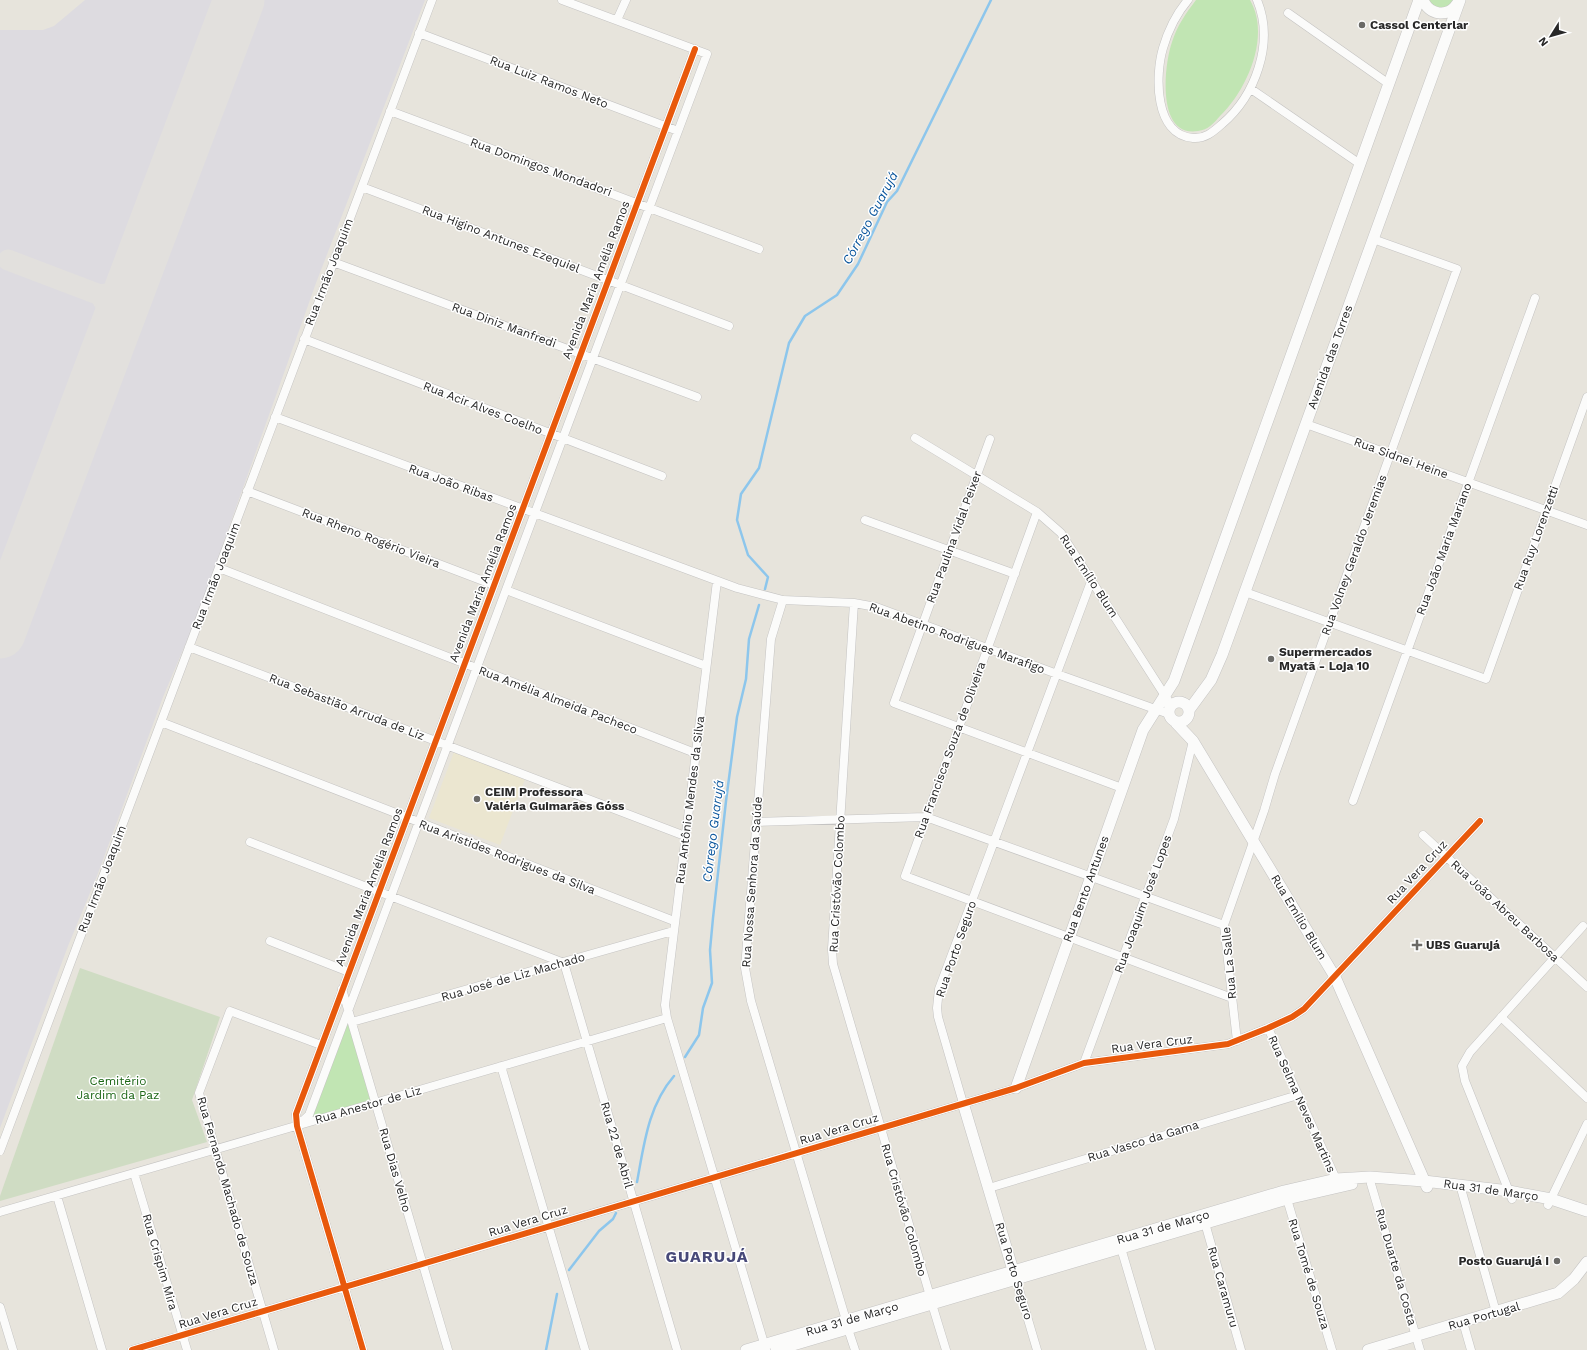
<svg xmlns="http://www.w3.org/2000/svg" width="1587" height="1350" viewBox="0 0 1587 1350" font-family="'Work Sans',sans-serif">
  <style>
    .education { fill: #ebe6d0 }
    .airport { fill: #dddbe0 }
    .green { fill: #c1e5b3 }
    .cemetery { fill: #cfdcc3 }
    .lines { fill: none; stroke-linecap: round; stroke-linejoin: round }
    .stream { stroke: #8dc6ec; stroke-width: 2.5 }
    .taxiway { stroke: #e2e0dd; stroke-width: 21 }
    .runway { stroke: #e2e0dd; stroke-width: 51 }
    .street-casing { stroke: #c4c3c2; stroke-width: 9 }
    .secondary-casing { stroke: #c4c3c2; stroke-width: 12 }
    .street { stroke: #fbfbfa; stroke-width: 8 }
    .secondary { stroke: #fbfbfa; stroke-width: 11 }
    .cycleway-casing { stroke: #fff; stroke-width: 8 }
    .cycleway { stroke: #e8590c; stroke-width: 6 }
    .poi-dot { fill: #6b6a67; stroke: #fff; stroke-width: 1.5 }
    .labels { text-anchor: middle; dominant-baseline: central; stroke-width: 3; stroke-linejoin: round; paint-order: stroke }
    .poi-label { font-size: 12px; font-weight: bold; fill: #282828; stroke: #fff; text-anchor: start }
    .street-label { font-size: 12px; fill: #282828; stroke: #fff }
    .park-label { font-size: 12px; fill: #1c6616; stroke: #fff }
    .water-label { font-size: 13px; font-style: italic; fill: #08549b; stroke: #fff }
    .district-label { font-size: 16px; font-weight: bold; letter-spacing: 1px; fill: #474979; stroke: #fff }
  </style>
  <rect width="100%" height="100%" fill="#e7e4dc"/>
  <path class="education" d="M454,752L525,779L500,845L429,818Z"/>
  <path class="airport" d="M85,0H425L316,283L197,617L163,697L97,876L68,946L0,1128V30H43L54,26Z"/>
  <path class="green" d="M1196,0H1250C1271,36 1247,90 1220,116C1214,123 1208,130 1198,131C1156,138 1164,65 1172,42C1177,26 1186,13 1196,0Z
    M1428,0H1454C1447,8 1441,10 1432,5Z
    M348,1010L376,1103L297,1126L309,1115Z"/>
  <path class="cemetery" d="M80,968L220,1017L192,1100L207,1142L0,1201V1196Z"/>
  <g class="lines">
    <path class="stream" d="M765,589L768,577L748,555L737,520L741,494L759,468L789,343L805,316L837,295L858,264L887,202L897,191L991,0
      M685,1057L699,1035L703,1008L712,983L710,950L713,918L726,801L737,717L746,679L749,639L759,605
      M637,1182C644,1145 648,1106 674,1076
      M569,1270L599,1231L613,1219L616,1213
      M546,1350L557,1294"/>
    <path class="taxiway" d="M8,260L100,295L117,323
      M100,295L116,292L133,280"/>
    <path class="runway" d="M0,633L239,0"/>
    <defs>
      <path id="street" d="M1188,0C1176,14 1168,31 1163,48C1155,75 1154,135 1193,138C1205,139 1213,132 1222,124C1255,96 1275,43 1257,0
        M1288,13L1389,84
        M617,20L626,0
        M419,33L678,131
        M1251,89L1360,164
        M390,111L759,249
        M362,187L729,326
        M333,262L697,397
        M304,339L662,476
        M275,417L737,588L783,600L854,603L876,607L1057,674L1169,714
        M1306,424L1587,525
        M915,438L1037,512L1061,533L1171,705
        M990,439L894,703L1122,788
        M247,491L494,585
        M1037,512L905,876L1232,998
        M865,520L1015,574
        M219,568L695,753
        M717,581L665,1005L667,1018L766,1350
        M506,590L706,666
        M1245,592L1486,679L1587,397
        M783,600L771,639L745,968L751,1001L846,1320
        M854,603L832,949L833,964L930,1296
        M189,647L685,836
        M161,722L674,921
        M1353,801L1535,298
        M756,822L926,817L1224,925
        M1423,835L1587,987
        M250,842L564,963L677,1350
        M270,941L349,972
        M342,989L448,1350
        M1501,1017L1587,1098
        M352,1022L673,931
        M1268,1028L1336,1179
        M1237,1041L1224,925L1264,811L1275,774L1457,269L1373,239
        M1084,1063L1174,819L1193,741
        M501,1066L585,1350
        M963,1103L938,1017L937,1008L939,989L1092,579
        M297,1126L309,1115L707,54L562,0
        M0,1151L432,0
        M134,1173L187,1350
        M1371,1184L1420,1350
        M989,1188L1298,1095
        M1462,1192L1496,1312
        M57,1196L102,1350
        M1287,1199L1332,1350
        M1512,1199L1465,1081L1462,1066L1470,1052L1583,926
        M1548,1205L1587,1124
        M0,1212L667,1018
        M1205,1223L1241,1350
        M1121,1248L1151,1350
        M1016,1279L1037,1350
        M932,1304L946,1350
        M0,1307L13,1350
        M1463,1322L1471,1350
        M848,1329L855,1350
        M132,1350L1016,1088L1084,1063L1228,1044L1268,1028L1292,1017L1304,1009L1480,821
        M274,1350L199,1093L230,1011L321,1045
        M363,1350L297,1126L296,1114L695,49"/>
      <path id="secondary" d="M1423,0C1429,15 1448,18 1457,4
        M1169 712a10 10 0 1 1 20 0a10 10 0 1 1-20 0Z
        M1189,710L1211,680L1222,655L1460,0
        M1176,723L1193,741L1335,977L1427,1187
        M1016,1088L1143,730L1174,681L1419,0
        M963,1103L1015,1277
        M746,1350L1284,1191L1336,1179L1370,1177L1424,1181L1509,1191L1551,1199L1587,1211
        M776,1350L1287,1199L1352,1184
        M1368,1350L1558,1293L1574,1279L1587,1262"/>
    </defs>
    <use href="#street" class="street-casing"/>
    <use href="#secondary" class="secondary-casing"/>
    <use href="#street" class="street"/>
    <use href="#secondary" class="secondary"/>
    <defs>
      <path id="cycleway" d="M132,1350L1016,1088L1084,1063L1228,1044L1268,1028L1292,1017L1304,1009L1480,821
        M363,1350L297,1126L296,1114L695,49"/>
    </defs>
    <use href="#cycleway" class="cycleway-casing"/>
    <use href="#cycleway" class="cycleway"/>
  </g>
  <g class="poi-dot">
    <circle cx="1362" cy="25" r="4"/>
    <circle cx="1271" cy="659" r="4"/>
    <circle cx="477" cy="799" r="4"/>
    <path d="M1415 939h4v4h4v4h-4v4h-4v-4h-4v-4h4z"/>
    <circle cx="1557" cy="1261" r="4"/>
  </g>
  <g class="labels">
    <g class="poi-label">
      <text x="1370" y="25">Cassol Centerlar</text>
      <text x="1279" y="652">Supermercados<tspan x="1279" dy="14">Myatã - Loja 10</tspan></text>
      <text x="485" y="792">CEIM Professora<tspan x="485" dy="14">Valéria Guimarães Góss</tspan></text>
      <text x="1426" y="945">UBS Guarujá</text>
      <text x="1549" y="1261" text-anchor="end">Posto Guarujá I</text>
    </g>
    <g class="street-label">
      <text transform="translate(549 82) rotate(21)">Rua Luiz Ramos Neto</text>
      <text transform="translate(541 167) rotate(20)">Rua Domingos Mondadori</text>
      <text transform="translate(501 239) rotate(21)">Rua Higino Antunes Ezequiel</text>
      <text transform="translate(329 272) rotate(-69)">Rua Irmão Joaquim</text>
      <text transform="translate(596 280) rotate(-69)">Avenida Maria Amélia Ramos</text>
      <text transform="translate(504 325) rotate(20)">Rua Diniz Manfredi</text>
      <text transform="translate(1330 357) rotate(-70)">Avenida das Torres</text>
      <text transform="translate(483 408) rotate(21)">Rua Acir Alves Coelho</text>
      <text transform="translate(1401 458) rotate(20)">Rua Sidnei Heine</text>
      <text transform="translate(451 483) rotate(20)">Rua João Ribas</text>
      <text transform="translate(954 537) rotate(-70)">Rua Paulina Vidal Peixer</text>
      <text transform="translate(371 538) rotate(21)">Rua Rheno Rogério Vieira</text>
      <text transform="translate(1536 538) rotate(-70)">Rua Ruy Lorenzetti</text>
      <text transform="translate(1444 549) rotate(-70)">Rua João Maria Mariano</text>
      <text transform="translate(1354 555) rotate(-70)">Rua Volney Geraldo Jeremias</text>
      <text transform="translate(216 576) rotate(-69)">Rua Irmão Joaquim</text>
      <text transform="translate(1089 576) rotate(57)">Rua Emílio Blum</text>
      <text transform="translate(483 583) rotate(-69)">Avenida Maria Amélia Ramos</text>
      <text transform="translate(957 638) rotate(20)">Rua Abetino Rodrigues Marafigo</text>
      <text transform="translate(558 700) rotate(21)">Rua Amélia Almeida Pacheco</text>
      <text transform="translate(347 707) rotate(21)">Rua Sebastião Arruda de Liz</text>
      <text transform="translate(950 750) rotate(-70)">Rua Francisca Souza de Oliveira</text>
      <text transform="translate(690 800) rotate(-83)">Rua Antônio Mendes da Silva</text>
      <text transform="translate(507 857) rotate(21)">Rua Aristides Rodrigues da Silva</text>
      <text transform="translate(1417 872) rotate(-47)">Rua Vera Cruz</text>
      <text transform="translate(102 879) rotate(-69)">Rua Irmão Joaquim</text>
      <text transform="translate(752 882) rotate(-86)">Rua Nossa Senhora da Saúde</text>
      <text transform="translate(837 884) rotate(-87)">Rua Cristóvão Colombo</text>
      <text transform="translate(369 887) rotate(-69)">Avenida Maria Amélia Ramos</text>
      <text transform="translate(1086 889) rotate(-70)">Rua Bento Antunes</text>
      <text transform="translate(1143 904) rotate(-70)">Rua Joaquim José Lopes</text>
      <text transform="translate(1505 911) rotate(43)">Rua João Abreu Barbosa</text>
      <text transform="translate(1299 917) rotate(59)">Rua Emílio Blum</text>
      <text transform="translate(956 949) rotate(-71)">Rua Porto Seguro</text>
      <text transform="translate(1229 963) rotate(-95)">Rua La Salle</text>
      <text transform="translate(513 977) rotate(-16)">Rua José de Liz Machado</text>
      <text transform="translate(1152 1044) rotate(-7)">Rua Vera Cruz</text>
      <text transform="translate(1302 1104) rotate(66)">Rua Selma Neves Martins</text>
      <text transform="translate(368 1105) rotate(-16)">Rua Anestor de Liz</text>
      <text transform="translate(839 1129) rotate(-17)">Rua Vera Cruz</text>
      <text transform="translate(1143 1141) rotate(-17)">Rua Vasco da Gama</text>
      <text transform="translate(617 1145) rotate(74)">Rua 22 de Abril</text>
      <text transform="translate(395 1170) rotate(74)">Rua Dias Velho</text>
      <text transform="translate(1491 1190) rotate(8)">Rua 31 de Março</text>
      <text transform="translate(228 1191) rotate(74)">Rua Fernando Machado de Souza</text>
      <text transform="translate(904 1210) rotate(74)">Rua Cristóvão Colombo</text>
      <text transform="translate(528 1221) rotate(-17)">Rua Vera Cruz</text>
      <text transform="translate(1163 1227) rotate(-16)">Rua 31 de Março</text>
      <text transform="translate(160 1262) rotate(74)">Rua Crispim Mira</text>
      <text transform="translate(1396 1267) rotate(74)">Rua Duarte da Costa</text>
      <text transform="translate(1014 1271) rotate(73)">Rua Porto Seguro</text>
      <text transform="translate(1309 1274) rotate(73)">Rua Tomé de Souza</text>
      <text transform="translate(1223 1287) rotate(74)">Rua Caramuru</text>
      <text transform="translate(218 1313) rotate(-17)">Rua Vera Cruz</text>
      <text transform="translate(1484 1316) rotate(-16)">Rua Portugal</text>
      <text transform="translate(852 1319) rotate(-16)">Rua 31 de Março</text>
    </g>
    <g class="park-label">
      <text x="118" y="1081">Cemitério<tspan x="118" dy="14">Jardim da Paz</tspan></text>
    </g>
    <g class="water-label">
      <text transform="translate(870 218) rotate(-62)">Córrego Guarujá</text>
      <text transform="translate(713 831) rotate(-83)">Córrego Guarujá</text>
    </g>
    <g class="district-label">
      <text x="707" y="1256">GUARUJÁ</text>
    </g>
  </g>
  <g transform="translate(1551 36) rotate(233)" stroke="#ffffff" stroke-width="3" paint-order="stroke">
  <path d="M0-3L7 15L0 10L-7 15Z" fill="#282828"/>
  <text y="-6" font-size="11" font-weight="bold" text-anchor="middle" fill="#282828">N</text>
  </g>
</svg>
